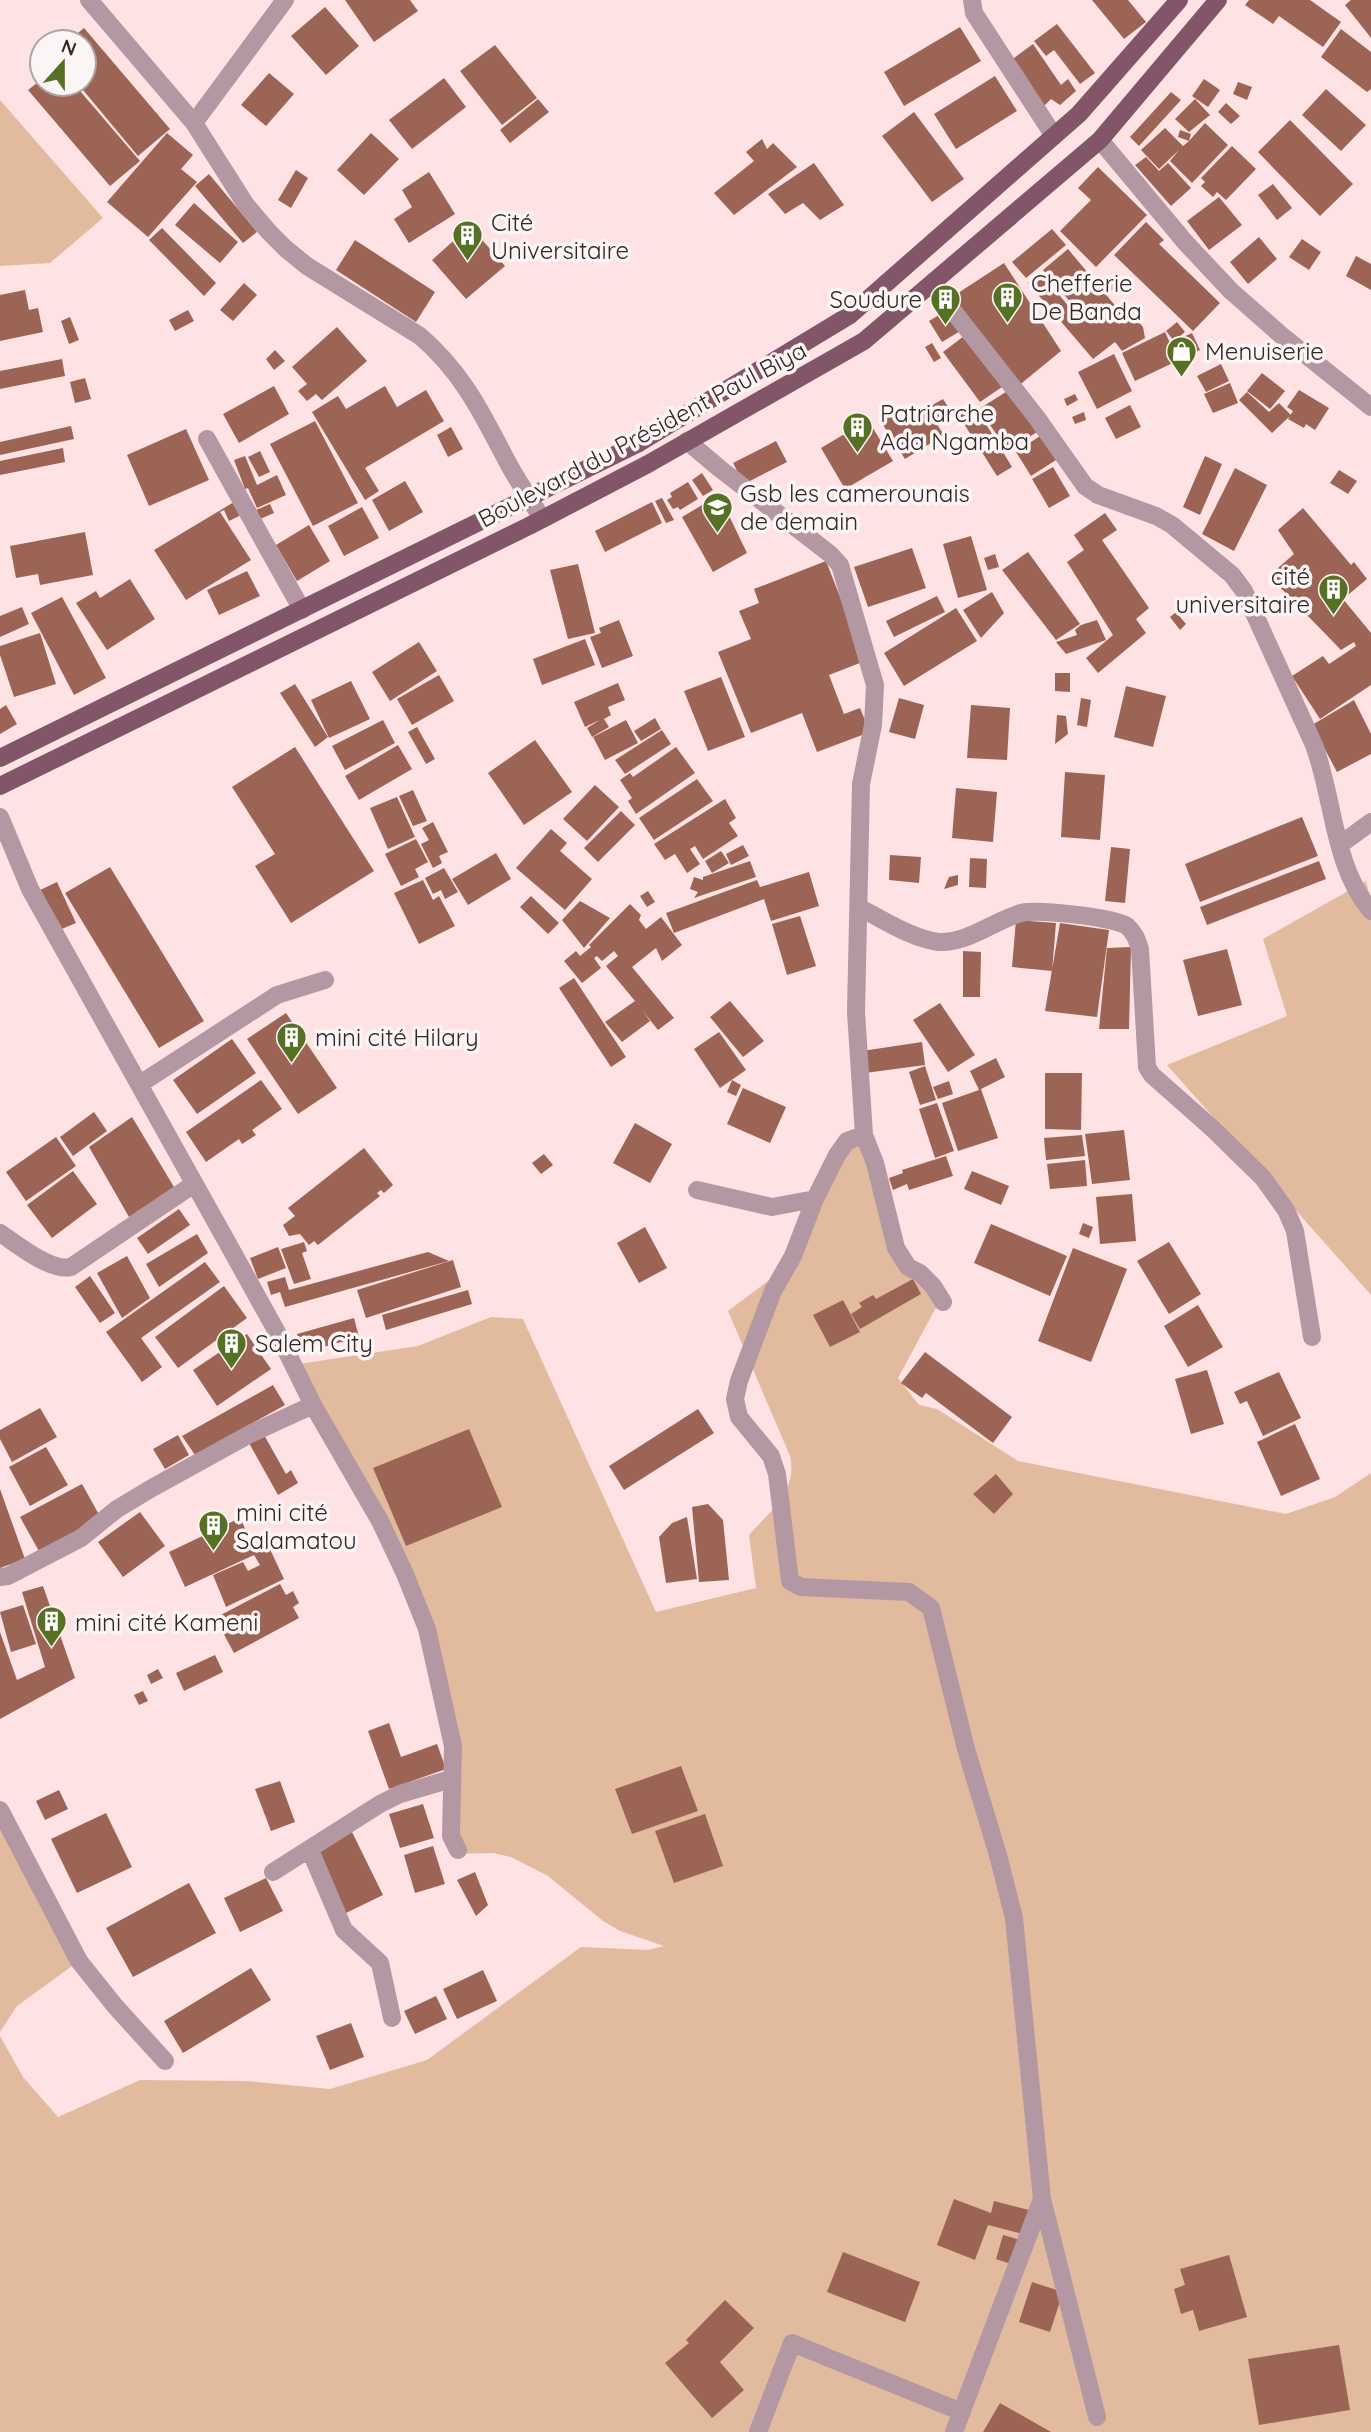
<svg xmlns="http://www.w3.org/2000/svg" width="1371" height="2432" viewBox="0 0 1371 2432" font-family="Quicksand,sans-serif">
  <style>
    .green { fill: #e2bb9e }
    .building { fill: #9c6454 }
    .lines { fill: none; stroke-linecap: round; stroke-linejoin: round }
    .minor { stroke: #b398a3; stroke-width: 18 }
    .major { stroke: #825569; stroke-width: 18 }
    .labels { text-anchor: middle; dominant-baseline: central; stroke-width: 7; stroke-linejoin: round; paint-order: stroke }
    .poi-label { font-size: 24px; fill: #342728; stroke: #fcf5f5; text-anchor: start }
    .street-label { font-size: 24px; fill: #342728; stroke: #fcf5f5 }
  </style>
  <rect width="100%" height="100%" fill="#fee2e4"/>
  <path class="green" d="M0,100L103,218L50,263L0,266Z
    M1366,881L1371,901V1295L1167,1065L1287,1016L1263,939Z
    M864,1135L896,1248L939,1302L898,1378L919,1405L937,1409L1018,1461L1286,1514L1335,1497L1371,1473V2432H0V2036L23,2077L58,2117L140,2080L246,2081L330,2089L427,2060L581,1947L648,1950L664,1946L620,1931L603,1921L548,1876L511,1857L493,1853L454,1854L455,1786L427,1629L292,1365L418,1346L491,1317L523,1319L656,1612L756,1588L749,1535C770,1511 798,1492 790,1456L728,1311L784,1269L826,1176Z
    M0,1818L79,1961L17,2006L0,2032Z"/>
  <path class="building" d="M345,0H410L418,11L374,42Z
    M1092,0H1128L1146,22L1124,39Z
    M1249,0H1310L1341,22L1323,47L1279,16L1273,24L1245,5Z
    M1351,0H1371V38L1345,5Z
    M325,7L359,46L326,75L291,36Z
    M1057,24L1095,73L1080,84L1054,50L1046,56L1034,41Z
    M960,27L981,61L904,106L884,72Z
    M84,28L170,129L138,156L78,84H84V42H67Z
    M1341,29L1371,52V89L1367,92L1321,57Z
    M1033,44L1061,85L1068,79L1076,91L1060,105L1051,99L1044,106L1010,61Z
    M495,45L537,98L502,125L460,71Z
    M269,73L294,94L266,126L241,105Z
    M995,76L1017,111L956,149L934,114Z
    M444,78L466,107L412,149L389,120Z
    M42,79V84H74L140,161L110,186L28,90Z
    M1204,79L1220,90L1208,107L1192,96Z
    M1238,82L1252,87L1247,100L1233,94Z
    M1326,89L1366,125L1341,151L1302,115Z
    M1171,92L1181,100L1139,146L1130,137Z
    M538,99L549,112L510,143L500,130Z
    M1195,99L1210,115L1189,132L1175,119Z
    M1226,103L1240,116L1231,124L1218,112Z
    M914,112L964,179L932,202L882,136Z
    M1290,120L1353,184L1320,216L1258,152Z
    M1205,123L1228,145L1192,183L1170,161L1179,150L1159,169L1141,150L1165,128L1183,146L1189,141L1178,137L1180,130L1191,134L1189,141Z
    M167,133L193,155L181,169L197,182L148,237L107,202Z
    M371,133L399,159L364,195L337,170Z
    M762,139L767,149L773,143L797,167L734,215L714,193L754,161L746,152Z
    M1232,146L1256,169L1226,200L1217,192L1213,197L1201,186L1205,182L1201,178Z
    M1146,157L1159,171L1168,163L1191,188L1171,206L1135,165Z
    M814,163L844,205L820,220L803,203L785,214L768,194Z
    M1098,167L1147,215L1096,267L1060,231L1091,200L1078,188Z
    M296,170L308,178L291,208L278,200Z
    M429,172L455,214L409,243L394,219L412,207L402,190Z
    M209,174L257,232L243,243L195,186Z
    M1273,184L1292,208L1277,220L1258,195Z
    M1219,197L1242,225L1209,250L1187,221Z
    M194,203L238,242L220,263L175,225Z
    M1146,222L1164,240L1159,244L1220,303L1193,331L1114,255Z
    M470,226L505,266L466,299L432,260Z
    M162,228L216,283L204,296L149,240Z
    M1052,229L1066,245L1026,278L1012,262Z
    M1259,237L1277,259L1248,284L1230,262Z
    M1302,239L1321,252L1309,270L1289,257Z
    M355,240L435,292L416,322L336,270Z
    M1068,249L1123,315L1129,310L1143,327L1145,338L1122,351L1115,342L1093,359L1028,283L1041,273L1070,308L1073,305L1043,270Z
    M1356,256L1371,264V290L1346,276Z
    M1004,263L1061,351L1017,387L952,297Z
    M1110,277L1117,286L1108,294L1100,285Z
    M244,283L257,295L233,321L220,310Z
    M25,290L29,310L38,308L43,332L0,341V295Z
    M949,309L962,330L942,342L929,321Z
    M188,310L194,321L175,331L169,320Z
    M70,317L79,340L69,344L61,321Z
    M1177,322L1185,332L1174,341L1166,331Z
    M337,327L367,361L322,400L316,394L307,401L298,391L307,384L292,367Z
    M1165,332L1170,343L1192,333L1200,350L1135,381L1122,353Z
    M964,336L1002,387L980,402L943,352Z
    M932,343L941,358L934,362L925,347Z
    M275,350L285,361L274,370L266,359Z
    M1114,354L1132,391L1097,409L1078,372Z
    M62,359L65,376L0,389V371Z
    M1221,364L1229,381L1206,392L1197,376Z
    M1262,373L1285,391L1270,409L1247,391Z
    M85,378L91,399L75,403L70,382Z
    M1230,383L1238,403L1213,413L1204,394Z
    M274,386L289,414L239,443L223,414Z
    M385,386L397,407L426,390L444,421L365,468L379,491L365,500L312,412L338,396L346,409Z
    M1009,390L1037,432L1008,451L979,409Z
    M1299,390L1329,408L1315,430L1306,424L1304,428L1288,419L1293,411L1287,407Z
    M1247,392L1269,412L1279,403L1291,415L1272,433L1239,400Z
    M1075,394L1078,400L1067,406L1064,399Z
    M943,399L954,416L938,426L944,435L905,459L880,420L895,411L901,421L926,406L927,408Z
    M1130,405L1141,427L1116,439L1105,418Z
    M975,406L1012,467L997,476L959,416Z
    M1084,412L1086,420L1075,424L1072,417Z
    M868,420L893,461L845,489L821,448Z
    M315,421L358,503L313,526L270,444Z
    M71,426L74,439L0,455V442Z
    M451,427L463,449L448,457L437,435Z
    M186,429L209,480L149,506L127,455Z
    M1040,436L1056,460L1031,476L1016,452Z
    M776,441L787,462L744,484L733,463Z
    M63,448L65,462L0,475V461Z
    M260,451L270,472L259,477L248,457Z
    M245,456L257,485L277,475L286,495L257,508L248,488L245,489L234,460Z
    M1205,456L1222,464L1200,515L1183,507Z
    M1053,467L1070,496L1049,508L1032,479Z
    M1235,468L1267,485L1234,551L1202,534Z
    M1339,470L1357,481L1348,494L1330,483Z
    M702,473L713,490L703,496L692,480Z
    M405,481L423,512L389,531L372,500Z
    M688,482L698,499L680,510L678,507L673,509L667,500L672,497L670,493Z
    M719,495L747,553L713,572L682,517Z
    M662,498L674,520L666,523L655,501Z
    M234,502L241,515L229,521L224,510L220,512L251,560L186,600L154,550Z
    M652,502L662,523L605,552L595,531Z
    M270,504L274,513L260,519L256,510Z
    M362,507L379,538L344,556L328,526Z
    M1303,508L1351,565L1354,562L1367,579L1343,599L1371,633V685L1320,719L1292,676L1323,656L1329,664L1356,646L1354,642L1341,650L1269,576L1294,554L1278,530Z
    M1105,513L1117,530L1102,540L1149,608L1136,619L1146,633L1098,673L1086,658L1113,635L1067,562L1084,550L1074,535Z
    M309,525L330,561L297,581L276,545Z
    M85,532L93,575L40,585L38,574L16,578L10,546Z
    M971,536L987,590L958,598L943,544Z
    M912,548L926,588L868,607L854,567Z
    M1028,552L1080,624L1056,640L1002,570Z
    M995,554L999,567L988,570L984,558Z
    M826,561L865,661L829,675L844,714L860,708L870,732L817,752L802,713L751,733L718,652L751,639L739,611L759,603L754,589Z
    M578,564L595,633L568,639L550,570Z
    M247,571L260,596L219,615L207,590Z
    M130,579L155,619L107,650L76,603L96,591L100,598Z
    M992,592L1004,613L981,638L963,610Z
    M937,596L945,612L894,637L886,621Z
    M62,597L106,678L74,695L31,613Z
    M22,607L29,624L0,637V616Z
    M956,608L977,641L904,686L884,653Z
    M1176,612L1186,624L1180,630L1170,617Z
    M619,620L633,656L602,668L590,637L601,633L599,628Z
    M1097,620L1106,640L1066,654L1056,642L1077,635L1075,630L1081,625Z
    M40,633L56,684L14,697L0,655V646Z
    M585,639L595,665L542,685L533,659Z
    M419,642L437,671L390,701L372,672Z
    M1055,673H1070V692L1055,691Z
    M439,675L454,701L412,725L397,699Z
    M721,677L745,737L708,751L684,691Z
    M351,681L370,719L329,738L311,700Z
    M618,683L625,700L608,707L611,715L604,719L609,727L592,737L587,728L600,720L585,727L574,702Z
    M295,684L328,737L315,747L280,693Z
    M1126,686L1166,696L1153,747L1114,737Z
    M899,698L924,705L915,739L889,732Z
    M1081,698L1091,700L1087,727L1077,725Z
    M1354,700L1371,734V754L1337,772L1312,725Z
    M6,705L17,724L0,734V709Z
    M971,705L1010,708L1007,760L967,758Z
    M1057,715L1066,716L1068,734L1055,744Z
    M655,718L661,729L641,741L634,731Z
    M383,720L395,743L345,770L332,746Z
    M626,720L638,743L605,760L593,737Z
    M417,727L435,759L426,764L408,732Z
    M662,730L671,744L625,774L615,760Z
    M535,740L572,792L524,825L488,773Z
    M398,745L412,769L359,800L345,776Z
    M295,747L374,871L291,923L255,866L275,854L232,787Z
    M676,747L695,773L636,814L628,801L632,798L620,780L630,773L633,777Z
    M1065,772L1105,775L1100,840L1061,837Z
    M697,779L713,801L654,840L639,818Z
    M595,785L619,807L587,841L563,819Z
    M956,788L997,792L993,842L952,838Z
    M413,790L427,821L413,826L399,796Z
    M397,797L415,837L388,849L370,808Z
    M725,799L736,818L729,823L738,836L703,859L695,846L690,849L700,864L687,873L675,854L665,860L654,844Z
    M621,811L635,825L598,862L584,848Z
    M1302,817L1318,856L1200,902L1185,864Z
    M433,822L448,852L439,856L442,863L433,868L421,844L429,840L422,828Z
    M551,829L567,843L560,851L592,879L565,910L516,868Z
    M416,839L428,862L415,869L419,877L401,886L385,854Z
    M743,845L749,856L731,865L726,854Z
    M1111,847L1130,849L1125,903L1105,901Z
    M721,851L729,863L712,873L705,861Z
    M496,853L511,879L468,905L452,879Z
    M890,855L921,857L919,883L889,880Z
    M970,858L987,859L986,888L969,887Z
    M750,861L756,877L694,898L698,892L690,889L694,877L703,880V877Z
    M1319,861L1326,879L1207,925L1200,907Z
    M110,867L204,1021L159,1048L65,893Z
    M444,868L458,892L445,899L441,890L433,894L425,878Z
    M809,872L819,906L771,921L764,899L674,933L666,913L757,880L760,887Z
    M958,875V885L944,889L949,877Z
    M423,880L433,900L439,896L455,926L419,944L394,893Z
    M57,882L76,923L57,931L38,891Z
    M648,891L655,902L647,907L640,896Z
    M531,896L559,923L548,934L520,907Z
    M580,901L610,918L584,948L562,920Z
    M630,904L641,915L639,920L646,929L661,917L682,945L662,961L656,948L632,967L674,1018L658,1030L642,1010L650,1021L622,1042L605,1022L635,1001L606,966L618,956L614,951L602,961L597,956L594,958L601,968L582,983L564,961L576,951L580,956L591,947L589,945Z
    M800,916L816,966L787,975L772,924Z
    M1016,920L1056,923L1052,971L1012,967Z
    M1060,923L1109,930L1097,1017L1045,1011Z
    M1131,947L1129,1029H1099L1107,948Z
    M1227,949L1242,1005L1198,1016L1183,960Z
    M963,951L981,952L980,997H963Z
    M574,978L626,1057L611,1067L559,988Z
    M730,1001L764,1041L743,1057L710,1017Z
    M940,1003L975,1055L948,1072L913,1020Z
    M286,1013L337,1088L298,1114L247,1039Z
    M719,1032L746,1070L720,1088L694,1049Z
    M232,1039L256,1073L197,1114L173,1080Z
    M922,1042L925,1065L865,1073L862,1051Z
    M996,1058L1005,1077L981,1089L998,1138L958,1151L942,1103L979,1090L970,1071Z
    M925,1066L936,1100L920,1105L909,1072Z
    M1045,1073H1082L1081,1130L1045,1129Z
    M261,1080L282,1109L252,1130L256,1135L242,1144L239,1139L206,1162L186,1132Z
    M732,1080L741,1085L736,1096L727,1092Z
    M949,1081L953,1094L938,1099L933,1087Z
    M743,1088L786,1107L770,1143L727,1124Z
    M937,1103L954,1151L935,1158L919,1109Z
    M94,1112L107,1131L73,1156L60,1137Z
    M132,1117L174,1187L129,1217L89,1147Z
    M635,1123L672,1144L650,1183L613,1163Z
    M1124,1130L1130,1180L1092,1184L1085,1134Z
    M1082,1135L1085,1156L1046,1160L1044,1138Z
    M56,1137L76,1166L26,1201L6,1172Z
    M364,1148L393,1185L384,1193L381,1190L377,1193L380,1196L318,1245L314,1241L309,1245L300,1234L289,1236L283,1225L295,1216L288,1208Z
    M544,1154L553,1165L541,1174L532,1163Z
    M946,1156L953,1176L909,1190L907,1184L893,1190L889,1178L903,1173L902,1170Z
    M1085,1160L1087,1186L1050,1189L1047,1164Z
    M73,1171L97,1204L52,1238L27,1205Z
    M972,1171L1009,1186L1001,1205L964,1189Z
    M1132,1194L1136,1241L1100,1244L1096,1197Z
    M179,1209L190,1225L148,1254L137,1238Z
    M1083,1223L1093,1227L1089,1238L1079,1234Z
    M991,1224L1067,1256L1050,1296L974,1263Z
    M645,1227L667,1268L639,1283L617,1243Z
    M197,1234L208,1253L159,1287L146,1264Z
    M304,1242L307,1251L302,1253L311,1279L294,1284L281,1249Z
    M1169,1242L1201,1294L1169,1314L1137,1261Z
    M278,1247L286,1268L258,1279L250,1258Z
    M1073,1248L1127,1269L1091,1362L1038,1341Z
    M428,1252L449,1261L285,1307L280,1292L271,1295L267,1282L285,1277L289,1290Z
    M127,1256L150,1298L122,1318L97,1273Z
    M453,1260L461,1287L366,1318L357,1290Z
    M205,1262L220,1282L141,1338L162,1367L142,1382L106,1332Z
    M90,1276L115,1313L100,1323L75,1287Z
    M913,1279L921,1294L860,1329L851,1314L862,1307L859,1303L873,1295L876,1299Z
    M224,1286L247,1318L178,1368L155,1337Z
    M468,1290L472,1304L386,1330L382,1315Z
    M843,1300L860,1332L830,1347L813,1315Z
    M1198,1305L1223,1347L1188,1367L1164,1326Z
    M354,1318L359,1337L302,1353L297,1334Z
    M247,1334L271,1369L217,1406L193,1370Z
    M925,1352L1012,1417L993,1443L926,1393L922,1398L901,1383Z
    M1207,1370L1224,1424L1191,1434L1175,1379Z
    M1279,1372L1301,1418L1263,1436L1247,1401L1240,1404L1234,1392Z
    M273,1385L285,1405L195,1455L182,1436Z
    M40,1408L57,1437L12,1462L0,1439V1430Z
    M698,1409L714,1433L624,1490L609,1466Z
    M1295,1424L1320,1479L1281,1496L1257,1442Z
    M469,1429L502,1507L406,1546L373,1468Z
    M178,1435L189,1455L165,1469L153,1449Z
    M264,1435L286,1474L291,1470L298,1483L278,1495L249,1443Z
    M46,1447L68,1485L30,1506L9,1467Z
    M996,1474L1013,1494L994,1514L973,1494Z
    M82,1484L102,1520L40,1553L20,1517Z
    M0,1489L25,1559L0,1568Z
    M708,1504L723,1520L729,1580L699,1582L692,1507Z
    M140,1512L165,1546L123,1577L98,1542Z
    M687,1517L697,1579L666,1583L659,1537L672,1523Z
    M240,1518L257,1553L268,1545L284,1579L226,1607L213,1575L243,1562L248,1571L260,1565L254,1555L185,1587L169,1552Z
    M280,1584L286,1595L293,1591L299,1603L293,1607L299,1618L234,1653L215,1618Z
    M43,1586L75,1678L0,1719V1632L17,1680L45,1667L22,1592Z
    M23,1605L36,1644L11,1652L0,1612Z
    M215,1655L223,1672L184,1691L176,1673Z
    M158,1669L163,1678L151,1684L147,1675Z
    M143,1691L148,1701L139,1705L134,1695Z
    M389,1723L401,1757L437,1744L446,1769L389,1789L368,1731Z
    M681,1766L698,1811L632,1834L615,1789Z
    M280,1781L295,1822L271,1831L255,1789Z
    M59,1790L68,1809L45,1820L36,1801Z
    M423,1804L434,1838L400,1848L389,1814Z
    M106,1813L132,1867L77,1893L51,1839Z
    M705,1814L723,1866L674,1883L655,1831Z
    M352,1832L383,1895L344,1914L313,1850Z
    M433,1846L445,1884L415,1893L404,1855Z
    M475,1872L488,1905L476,1916L457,1880Z
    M266,1878L283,1911L240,1932L224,1898Z
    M189,1883L216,1933L133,1977L106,1928Z
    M251,1968L271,2000L183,2053L164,2021Z
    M483,1970L497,2001L457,2019L443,1989Z
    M436,1996L447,2019L415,2034L404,2011Z
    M351,2023L364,2057L330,2070L316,2036Z
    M954,2199L991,2213L994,2201L1029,2210L1023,2234L988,2225L975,2260L937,2245Z
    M1003,2235L1021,2240L1014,2265L996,2259Z
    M843,2252L920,2282L905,2322L827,2292Z
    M1229,2255L1247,2317L1199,2331L1193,2310L1181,2314L1174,2289L1185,2285L1180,2269Z
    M1032,2282L1063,2292L1050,2332L1019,2322Z
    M725,2300L754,2328L720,2362L744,2390L712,2418L665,2363L689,2343L686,2340Z
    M1339,2345L1350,2410L1259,2425L1248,2359Z
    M1000,2403L1051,2432H983Z"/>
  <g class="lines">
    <path class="minor" d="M89,0L194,123L246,205L269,232L286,249L307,266L420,336C464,374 482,414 508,463C518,482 531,500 542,519
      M972,0L974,13L1054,136
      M194,123L285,0
      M1100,140L1185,242L1231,291L1281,335L1371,407
      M932,284L1037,418L1085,486L1098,495L1156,516L1172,525L1232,575L1244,591L1314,745C1334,799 1333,866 1371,911
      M207,439L302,610
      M687,441L719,468L830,554L840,565L875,685L873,725L861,784L856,1012L864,1135L875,1163L896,1248L908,1267L920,1273L933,1286L943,1302
      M0,817L30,889L227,1242L278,1334L313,1405L380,1521L405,1574L427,1629L453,1746L451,1836L458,1850
      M1341,844L1371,822
      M860,908C884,920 912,939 939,942C966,944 996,920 1021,913C1037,909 1114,917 1127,926C1135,933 1137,940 1140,949L1147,1067L1152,1075L1213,1129L1263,1178L1286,1210L1295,1231L1312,1337
      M140,1084L277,995L325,980
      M864,1135L847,1141L837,1155L815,1199L793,1256L773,1291L739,1381L735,1399L739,1417L771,1456L777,1474L790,1581L801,1587L909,1592L931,1608L966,1749L998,1855L1014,1918L1042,2199L1097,2417
      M697,1190L772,1207L815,1199
      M0,1233C17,1244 51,1272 71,1267L194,1184
      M0,1577L8,1576L81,1538L117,1509L152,1488L252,1433L313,1405
      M0,1810L79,1961L115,2006L165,2061
      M310,1850L344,1930L380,1963L392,2018
      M273,1872L380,1804L400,1794L451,1779
      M758,2432L792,2343L962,2412
      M954,2432L1042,2199"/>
    <path class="major" d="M0,758L637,444L850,315L1079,114L1179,0
      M0,786L529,526L648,464L864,341L1100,140L1218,0"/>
  </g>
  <defs>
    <symbol id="building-pin" viewBox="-11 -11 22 30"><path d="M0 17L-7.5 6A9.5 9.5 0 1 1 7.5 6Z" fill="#577124" stroke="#fcf5f5"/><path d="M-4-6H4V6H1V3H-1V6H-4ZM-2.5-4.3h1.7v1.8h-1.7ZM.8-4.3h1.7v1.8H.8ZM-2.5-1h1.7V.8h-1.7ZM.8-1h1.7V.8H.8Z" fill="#fff"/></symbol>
    <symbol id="shop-pin" viewBox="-11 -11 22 30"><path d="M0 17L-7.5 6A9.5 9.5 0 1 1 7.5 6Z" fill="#577124" stroke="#fcf5f5"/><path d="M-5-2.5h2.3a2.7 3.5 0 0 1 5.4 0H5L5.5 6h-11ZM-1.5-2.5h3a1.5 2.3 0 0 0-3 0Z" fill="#fff"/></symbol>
    <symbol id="school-pin" viewBox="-11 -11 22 30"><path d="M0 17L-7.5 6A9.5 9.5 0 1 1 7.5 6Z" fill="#577124" stroke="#fcf5f5"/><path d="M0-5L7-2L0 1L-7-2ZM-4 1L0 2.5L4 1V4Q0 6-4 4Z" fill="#fff"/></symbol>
  </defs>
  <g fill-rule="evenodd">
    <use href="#building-pin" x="450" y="218" width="35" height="47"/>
    <use href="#building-pin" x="990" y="280" width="35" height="47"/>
    <use href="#building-pin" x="928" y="282" width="35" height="47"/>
    <use href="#shop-pin" x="1164" y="334" width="35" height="47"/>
    <use href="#building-pin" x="840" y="410" width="35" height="47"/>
    <use href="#school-pin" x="700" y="490" width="35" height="47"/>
    <use href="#building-pin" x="1316" y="572" width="35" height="47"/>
    <use href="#building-pin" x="274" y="1020" width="35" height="47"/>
    <use href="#building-pin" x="214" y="1326" width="35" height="47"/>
    <use href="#building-pin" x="196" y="1508" width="35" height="47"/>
    <use href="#building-pin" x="34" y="1604" width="35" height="47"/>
  </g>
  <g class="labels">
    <g class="poi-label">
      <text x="491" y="222">Cité<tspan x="491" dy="28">Universitaire</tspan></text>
      <text x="1031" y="283">Chefferie<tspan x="1031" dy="28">De Banda</tspan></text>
      <text x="922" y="299" text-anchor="end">Soudure</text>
      <text x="1205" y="351">Menuiserie</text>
      <text x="880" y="413">Patriarche<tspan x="880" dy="28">Ada Ngamba</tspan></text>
      <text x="740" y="493">Gsb les camerounais<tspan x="740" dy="28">de demain</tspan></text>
      <text x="1310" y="576" text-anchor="end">cité<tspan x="1310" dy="28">universitaire</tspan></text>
      <text x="315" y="1037">mini cité Hilary</text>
      <text x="255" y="1343">Salem City</text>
      <text x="236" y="1512">mini cité<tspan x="236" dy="28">Salamatou</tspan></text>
      <text x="75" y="1622">mini cité Kameni</text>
    </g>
    <g class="street-label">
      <text transform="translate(642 434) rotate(-28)">Boulevard du Président Paul Biya</text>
    </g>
  </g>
  <g transform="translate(63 63) rotate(21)"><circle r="33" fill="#fcf5f5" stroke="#aca3a3" stroke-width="2"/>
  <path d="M0-5L12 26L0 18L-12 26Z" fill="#577124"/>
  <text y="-10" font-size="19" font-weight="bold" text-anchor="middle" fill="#342728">N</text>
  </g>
</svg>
